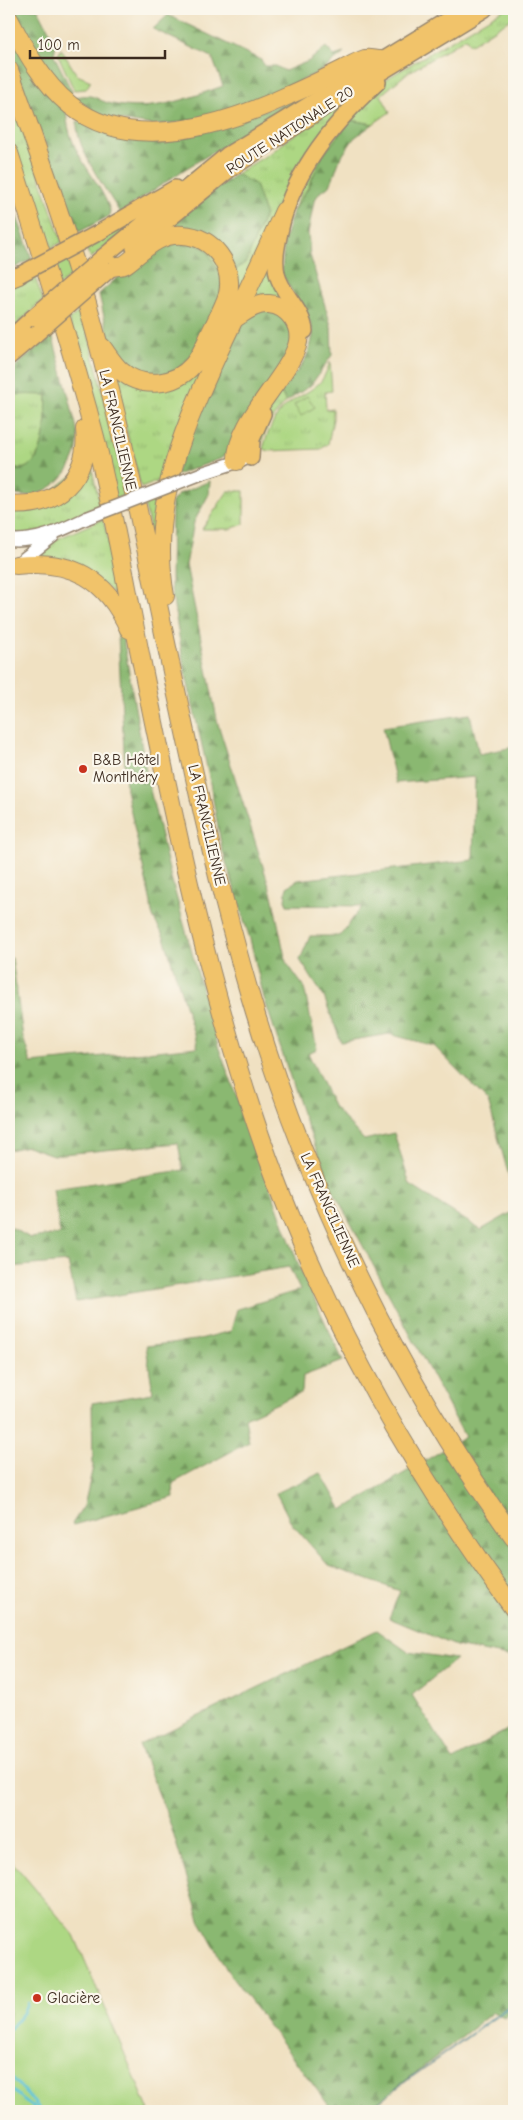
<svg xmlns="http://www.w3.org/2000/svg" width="523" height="2120" viewBox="0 0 523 2120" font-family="'Comic Neue',sans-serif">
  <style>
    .grass { fill: url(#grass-tufts); stroke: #748050 }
    .forest { fill: url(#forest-firs); stroke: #627148 }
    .green { fill: #add783; stroke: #748050 }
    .water { fill: url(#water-waves); stroke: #4d777d }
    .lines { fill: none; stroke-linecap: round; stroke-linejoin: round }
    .stream { stroke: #5fc4dc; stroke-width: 2.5 }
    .minor-casing { stroke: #968670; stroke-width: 15 }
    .major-casing { stroke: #968670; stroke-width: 18 }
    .highway-casing { stroke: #968670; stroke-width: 20 }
    .minor { stroke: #fff; stroke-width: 12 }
    .major { stroke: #f1c36a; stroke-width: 15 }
    .highway { stroke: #f1c36a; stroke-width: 18 }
    .minor-bridge-casing { stroke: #968670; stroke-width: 15; stroke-linecap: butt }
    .major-bridge-casing { stroke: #968670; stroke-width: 18; stroke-linecap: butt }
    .minor-bridge { stroke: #fff; stroke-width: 12 }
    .major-bridge { stroke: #f1c36a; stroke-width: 15 }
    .poi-dot { fill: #c8321e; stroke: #fbf7ec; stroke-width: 2 }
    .labels { text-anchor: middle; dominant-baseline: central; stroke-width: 4.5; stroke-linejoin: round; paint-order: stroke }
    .street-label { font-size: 15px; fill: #3b2a1e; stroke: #fbf7ec }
    .poi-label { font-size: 15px; fill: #3b2a1e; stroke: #fbf7ec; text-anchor: start }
  </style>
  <defs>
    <pattern id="grass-tufts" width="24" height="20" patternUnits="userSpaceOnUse" patternTransform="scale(1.25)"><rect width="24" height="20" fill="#add783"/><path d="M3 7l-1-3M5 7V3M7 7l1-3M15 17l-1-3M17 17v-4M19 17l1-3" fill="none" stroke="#96b971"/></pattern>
    <pattern id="forest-firs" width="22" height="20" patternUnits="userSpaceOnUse" patternTransform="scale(1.25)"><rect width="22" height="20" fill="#8ab871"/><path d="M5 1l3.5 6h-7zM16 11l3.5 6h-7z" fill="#72965c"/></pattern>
    <pattern id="water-waves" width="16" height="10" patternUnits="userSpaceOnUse" patternTransform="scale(1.25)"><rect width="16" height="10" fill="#5fc4dc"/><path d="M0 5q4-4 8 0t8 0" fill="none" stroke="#509fb2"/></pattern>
  </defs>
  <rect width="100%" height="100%" fill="#fbf7ec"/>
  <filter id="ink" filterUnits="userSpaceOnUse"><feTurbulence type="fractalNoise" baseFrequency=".02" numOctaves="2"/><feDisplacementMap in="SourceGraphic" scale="10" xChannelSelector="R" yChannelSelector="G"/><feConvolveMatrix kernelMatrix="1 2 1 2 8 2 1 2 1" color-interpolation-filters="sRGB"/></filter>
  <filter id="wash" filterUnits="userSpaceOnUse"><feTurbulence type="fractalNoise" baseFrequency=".0096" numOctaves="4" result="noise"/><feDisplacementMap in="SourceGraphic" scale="20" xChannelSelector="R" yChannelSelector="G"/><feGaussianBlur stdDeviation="1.12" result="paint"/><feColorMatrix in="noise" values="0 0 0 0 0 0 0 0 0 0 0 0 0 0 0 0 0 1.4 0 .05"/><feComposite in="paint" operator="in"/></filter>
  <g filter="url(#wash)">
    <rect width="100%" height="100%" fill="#f0e1c2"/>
    <path class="grass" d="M504,9H514V17L470,45L466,38L406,74L381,95L390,112L373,124L351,120L293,211L313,163L375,89L391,76Z
      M61,49L77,75L91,81L86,89L74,90L58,55Z
      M9,86L62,242L48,250L9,138Z
      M363,88L318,141L164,479L141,488L113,377L236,174L272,152L312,121Z
      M126,225L129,228L91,258L85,247Z
      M270,254L285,301L249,299Z
      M67,257L72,274L59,286L52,265Z
      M35,277L43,300L9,332V288Z
      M82,309L128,494L114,499L69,320Z
      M330,362L332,391L325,392L326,410L333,409V419L328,444L321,449L268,451L263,448C268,432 274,416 287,405C298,396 313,391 322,380C325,375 328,368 330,362Z
      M281,392L286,402L268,424L260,446L257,445L262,422Z
      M9,394H47C46,414 47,465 21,469C17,469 13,469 9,469Z
      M90,461L100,505C72,516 40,538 9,533V510L26,512Z
      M228,491H244V524L230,529H202Z
      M161,496L155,550L144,503Z
      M103,519L125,605L106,586L32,559L55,540Z"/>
    <path class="forest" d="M13,9H38L56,44L54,55L72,92L70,94C44,74 28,38 13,9Z
      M168,15L261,60L265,66H276L285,71L309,61L326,47L334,56L344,53L323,70L260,101L224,112L182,122L154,125L105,118L76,99L75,97C97,93 94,100 112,104C151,113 187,99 223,86L212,57L153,29Z
      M9,32L66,111C69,156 96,172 110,210L109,216L79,232L9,53Z
      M310,94L185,169L120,213C106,189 75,148 77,121L118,138L164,142L187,137Z
      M351,120L373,124L354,138L340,159L330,186L320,192L314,201L308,233L310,255L331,326L332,355L311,385L286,402L281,392L304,362L310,348L313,335L311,324L282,274L284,241L293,211L308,188L322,156Z
      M236,174L255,184L265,214L246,262L232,273L220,248L161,234L176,219Z
      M9,194L32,259L16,267L9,268Z
      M185,241L206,249L222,276L220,296L192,354L180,368L162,375H142L124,363L118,357L110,343L99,294L129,267L166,243Z
      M269,309L289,319L293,346L232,450L220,459L176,475L188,433L226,353L243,323L253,313Z
      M50,337L53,338C59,360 65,383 71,405C73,416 78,428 78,439C78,467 53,495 24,496C19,496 14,494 9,494V469C13,469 17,469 21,469C47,465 46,415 47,395L9,394V372Z
      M210,481L209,494L194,522L186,565L218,724L272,895L286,962L304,987L317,1049L308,1053L333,1106L364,1140L394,1133L410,1185L481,1230L514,1211V1659L513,1657L456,1646L389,1618L400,1591L329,1566L292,1524L276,1493L321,1473L342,1510L465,1437L332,1188L302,1113L264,998L250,939L222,849L208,772L184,666L171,588L172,502L179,494Z
      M117,617L122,632L147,777L170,874L218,1046L299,1266L343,1361L303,1376L302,1392L245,1418L249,1442L173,1483L174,1497L73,1525L72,1524L84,1506L93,1467L92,1403L153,1393L146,1346L196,1340L231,1331L237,1309L300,1290L289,1267L76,1302L68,1262L9,1267V1226L30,1238L60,1234L53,1189L183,1170L178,1143L53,1155L27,1146L9,1150V958H12L23,1037L31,1063L198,1047L164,937C157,922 151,920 151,903L126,790Z
      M470,714L479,754L514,747V1185L510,1180L488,1101L434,1046L389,1034L341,1042L324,997L300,960L310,936H340L362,906L287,905L285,899L287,887L298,880L473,860L475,777L396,783L383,727Z
      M377,1630L408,1652L456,1659L412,1695L453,1760L514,1726V2011L504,2018L493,2012L372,2107L347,2111H333L227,1970L201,1923L168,1817L139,1745Z"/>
    <path class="green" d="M307,396L315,407L301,416L294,405Z
      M9,1858L74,1935L149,2111H9Z"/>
    <path class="water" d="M514,2002V2004L365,2111Z"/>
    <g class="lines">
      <path class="stream" d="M37,1998L39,1997
        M9,2030L23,2013L27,2003
        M9,2074L42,2111
        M9,2088L39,2111"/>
    </g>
  </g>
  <g filter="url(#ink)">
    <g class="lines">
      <defs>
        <path id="minor" d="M203,473L243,460
          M9,540C37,543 62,530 87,518
          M16,565L53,536"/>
        <path id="major" d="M98,233L175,188
          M134,248L229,170L347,93L485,9
          M104,256L227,155L465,9
          M305,331C303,309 282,295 277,274C274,259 277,246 280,232C292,173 334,122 378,82
          M9,339L32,318
          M9,357L36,334
          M251,458L252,439L263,414"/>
        <path id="highway" d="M9,19C25,50 42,82 70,105C131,155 225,125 289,95C308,87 326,78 344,69C350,66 358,61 365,59C369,58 375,60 380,60
          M9,70C41,159 73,248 97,339C156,562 188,791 255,1012C312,1199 399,1379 514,1538
          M9,153C39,247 70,342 95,437C113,510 126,585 141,659C175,827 210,997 268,1158C327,1320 412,1470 514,1609
          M9,279L19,275
          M234,319C245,312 255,303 269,304C289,306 303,327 297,346C285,381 235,424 237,461
          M102,347C108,355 113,364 121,371C142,389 175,386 193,365C201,356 206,343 211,332C217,320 224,307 228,294C234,265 213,237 183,235C164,233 150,244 136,256C133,258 128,263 124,265C121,266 116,266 113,267
          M9,504C57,509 90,477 85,429
          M16,565C72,559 106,578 129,629
          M165,596C148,502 187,420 225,338C245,296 265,253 284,211"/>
      </defs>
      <use href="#minor" class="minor-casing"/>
      <use href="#major" class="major-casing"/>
      <use href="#highway" class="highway-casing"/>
      <use href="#minor" class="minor"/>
      <use href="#major" class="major"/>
      <use href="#highway" class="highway"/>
      <defs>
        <path id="minor-bridge" d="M87,518L203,473"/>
        <path id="major-bridge" d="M19,275L98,233
          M32,318L104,256
          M36,334L109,270"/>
      </defs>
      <use href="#minor-bridge" class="minor-bridge-casing"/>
      <use href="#major-bridge" class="major-bridge-casing"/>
      <use href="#minor-bridge" class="minor-bridge"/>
      <use href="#major-bridge" class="major-bridge"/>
    </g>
  </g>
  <g class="poi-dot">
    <circle cx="83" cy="769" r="5"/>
    <circle cx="37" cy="1998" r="5"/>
  </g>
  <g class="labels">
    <g class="street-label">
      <text transform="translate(290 130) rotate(-33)">ROUTE NATIONALE 20</text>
      <text transform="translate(118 430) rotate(77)">LA FRANCILIENNE</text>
      <text transform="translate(207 825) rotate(77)">LA FRANCILIENNE</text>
      <text transform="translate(330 1210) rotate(66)">LA FRANCILIENNE</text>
    </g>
    <g class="poi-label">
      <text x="93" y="760">B&amp;B Hôtel<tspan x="93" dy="17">Montlhéry</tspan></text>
      <text x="47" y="1998">Glacière</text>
    </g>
  </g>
  <rect width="523" height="2120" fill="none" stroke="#fbf7ec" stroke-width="30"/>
  <path d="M30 50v8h135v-8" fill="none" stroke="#3b2a1e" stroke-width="2.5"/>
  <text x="38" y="50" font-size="15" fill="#3b2a1e" stroke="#fbf7ec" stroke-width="4" paint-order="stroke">100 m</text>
</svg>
